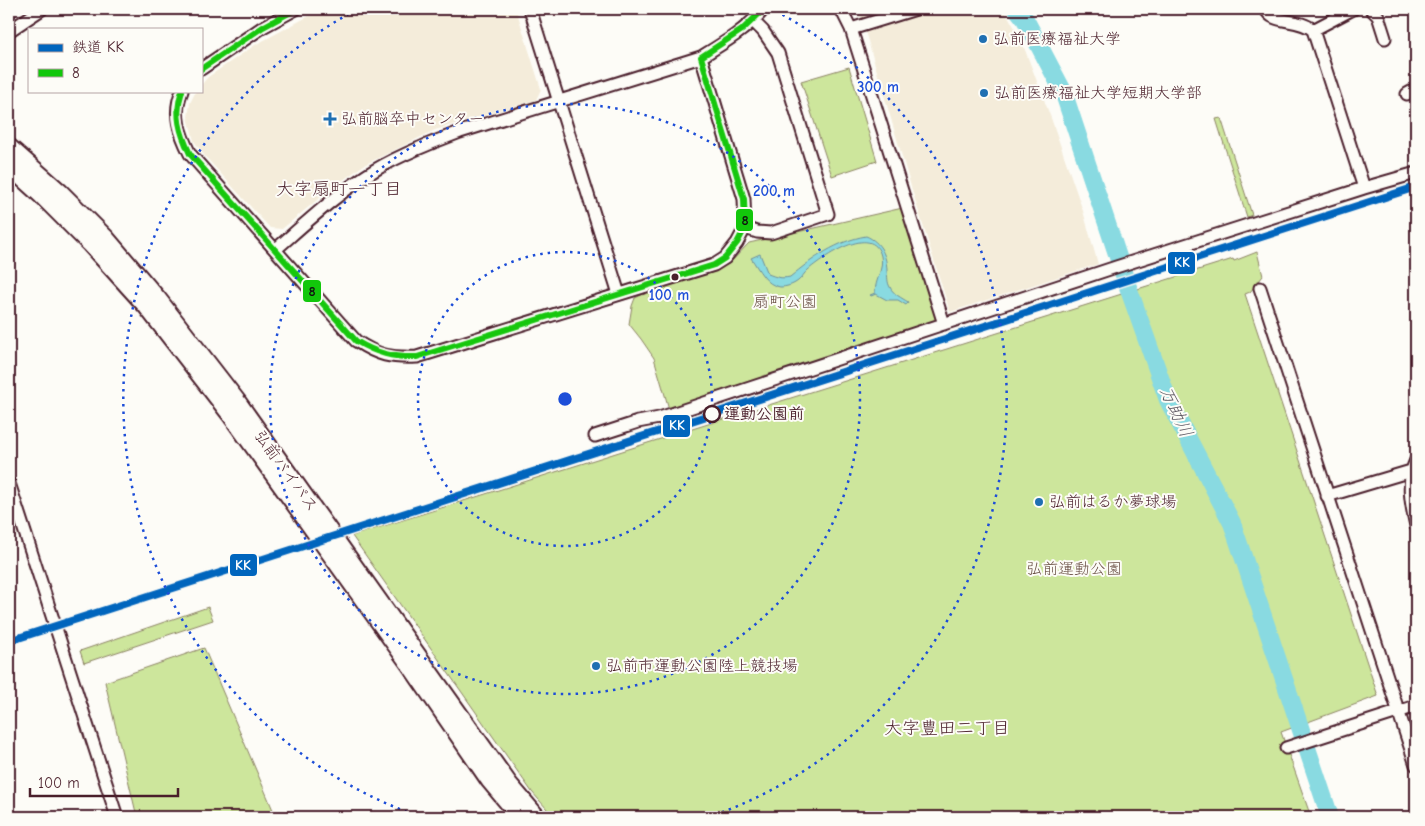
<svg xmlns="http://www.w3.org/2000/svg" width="1425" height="826" viewBox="0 0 1425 826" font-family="'Comic Neue','Klee One',sans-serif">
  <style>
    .built { fill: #f4ecda }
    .green { fill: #cde69c; stroke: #8c8264 }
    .water { fill: #89dae1; stroke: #708f98 }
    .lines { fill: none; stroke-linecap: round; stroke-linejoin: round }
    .stream { stroke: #708f98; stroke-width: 3 }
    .river { stroke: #89dae1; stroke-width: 18 }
    .minor-casing { stroke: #4a1f2b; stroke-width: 15 }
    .highway-casing { stroke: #4a1f2b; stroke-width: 20 }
    .minor { stroke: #fdfcf7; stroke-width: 11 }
    .highway { stroke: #fdfcf7; stroke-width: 16 }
    .bus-1-casing { stroke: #fdfcf7; stroke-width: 10 }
    .bus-1 { stroke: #12c70b; stroke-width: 6 }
    .rail-1-casing { stroke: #fdfcf7; stroke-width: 11 }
    .rail-1 { stroke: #0065bd; stroke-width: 8 }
    .ring { fill: none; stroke: #1d4ed8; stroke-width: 2.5; stroke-dasharray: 2.5 5 }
    .poi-dot { fill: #1f6fb2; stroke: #fdfcf7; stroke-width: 2 }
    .bus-dot { fill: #4a1f2b; stroke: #fdfcf7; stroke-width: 2 }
    .stop-dot { fill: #fdfcf7; stroke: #4a1f2b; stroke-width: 2.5 }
    .labels { text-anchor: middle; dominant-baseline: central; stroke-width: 4; stroke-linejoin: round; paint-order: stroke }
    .poi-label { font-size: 16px; fill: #4a1f2b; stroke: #fdfcf7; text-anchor: start }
    .park-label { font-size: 16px; fill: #6b5147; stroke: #fdfcf7 }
    .stop-label { font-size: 16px; font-weight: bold; fill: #4a1f2b; stroke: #fdfcf7; text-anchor: start }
    .street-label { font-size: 16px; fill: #4a1f2b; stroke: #fdfcf7 }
    .neighbourhood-label { font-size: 18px; fill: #4a1f2b; stroke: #fdfcf7 }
    .water-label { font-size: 18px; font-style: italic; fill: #5d5762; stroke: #fdfcf7 }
    .centre { fill: #1d4ed8; stroke: #fdfcf7; stroke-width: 2.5 }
    .ring-label { font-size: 15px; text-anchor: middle; font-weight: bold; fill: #1d4ed8; stroke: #fdfcf7; stroke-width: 4; stroke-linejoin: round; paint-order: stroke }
    .line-badge { stroke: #fdfcf7; stroke-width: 2 }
    .badge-label { font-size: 14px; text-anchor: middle; font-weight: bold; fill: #fff }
    .pale-badge-label { font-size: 14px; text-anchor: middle; font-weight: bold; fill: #111 }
  </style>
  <rect width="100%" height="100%" fill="#fdfcf7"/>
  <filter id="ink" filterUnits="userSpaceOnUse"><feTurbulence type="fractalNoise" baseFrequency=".02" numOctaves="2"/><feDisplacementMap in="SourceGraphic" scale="10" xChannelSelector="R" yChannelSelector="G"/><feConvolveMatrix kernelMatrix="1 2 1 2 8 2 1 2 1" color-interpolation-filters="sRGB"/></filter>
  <g filter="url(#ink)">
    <path class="built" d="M322,9H516L541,89L536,100L435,130L364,165L328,191L282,229L270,228L203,154L194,141L188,117L190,103L196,91H201V85L208,77L255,45Z
      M856,9H896L862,20Z
      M938,9H1002L1008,16L1020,37L1051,118L1083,211L1098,264L950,312L912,190L865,31Z"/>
    <path class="green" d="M849,67L877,161L832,176L801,81Z
      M1221,118L1252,215L1247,217L1216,119Z
      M907,207L938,321L669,409L654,358L641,339L629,324L632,306L635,298L661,286L692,278L729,264L749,243Z
      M1257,252L1263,276L1250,292L1245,294L1378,696L1281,732L1311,817H554L532,792L352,536L1233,259L1234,261Z
      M208,607L213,620L84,663L80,651Z
      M204,648L276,817H137L105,682Z"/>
    <path class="water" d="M866,236C881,242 887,256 887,272C888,277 887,282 890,287C893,294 902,298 908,302L906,305L898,300H887L876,294L871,296L870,295L875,293C875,279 884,270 881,256C873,222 822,258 808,270C804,273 802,278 798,281C793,285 786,287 780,287C765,285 759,269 751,258L760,254L768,274C776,277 781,279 790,277C813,258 837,241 866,236Z"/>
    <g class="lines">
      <path class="stream" d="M917,12L929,9"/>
      <path class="river" d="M1017,9L1025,19L1063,91L1128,287L1168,400L1232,523L1330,817"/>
      <defs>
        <path id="minor" d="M530,9L619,294
          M841,9L851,29L944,324
          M1266,9C1272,25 1298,17 1313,30L1364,188
          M1371,9L1378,16L1385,38
          M851,29L916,9
          M1313,30L1353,9
          M9,31L42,9
          M201,69L263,27L296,9
          M182,91C172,114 180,134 190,154L356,341C379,356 390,358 417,357L714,265L725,258L737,243L745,228L744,199L701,57
          M1407,94L1416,89
          M745,228L757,232L771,233L828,214L778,53L763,31L753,21
          M276,249C308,221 339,192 375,170C402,154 431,143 460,132L701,57C724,43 746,30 764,9
          M1260,288L1416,765
          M595,436L638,422L659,418L1116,267L1364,188L1416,173
          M1416,460C1406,481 1411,504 1416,526
          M9,483L117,817
          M1327,496L1411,471
          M1286,748L1416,706"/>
        <path id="highway" d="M9,147L60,192L106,238L158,299L237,401L509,784L537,817
          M9,166L41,195L90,244L147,307L230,414L410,665L489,780L520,817"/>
      </defs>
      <use href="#minor" class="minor-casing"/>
      <use href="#highway" class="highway-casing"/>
      <use href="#minor" class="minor"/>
      <use href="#highway" class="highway"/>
      <defs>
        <path id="bus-1" d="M201,69L263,27L296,9
          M182,91C174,114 180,133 190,154L356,341C376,353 393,358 417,357L714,265L725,258L737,243L745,228L744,199L701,57L742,30L764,9"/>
      </defs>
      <use href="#bus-1" class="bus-1-casing"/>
      <use href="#bus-1" class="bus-1"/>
      <defs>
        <path id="rail-1" d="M9,641L1416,187"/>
      </defs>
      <use href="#rail-1" class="rail-1-casing"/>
      <use href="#rail-1" class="rail-1"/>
    </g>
  </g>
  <g class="ring">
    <circle cx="565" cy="399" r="147"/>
    <circle cx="565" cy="399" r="295"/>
    <path d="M421 817A442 442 0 0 1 354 11M776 11A442 442 0 0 1 709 817"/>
  </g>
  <g class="poi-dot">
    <circle cx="983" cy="39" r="5"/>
    <circle cx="984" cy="93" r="5"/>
    <path d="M327.5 111.5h5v5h5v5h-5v5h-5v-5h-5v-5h5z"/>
    <circle cx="1039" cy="502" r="5"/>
    <circle cx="596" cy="666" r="5"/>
  </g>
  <circle class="bus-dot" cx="675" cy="277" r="4.5"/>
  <circle class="stop-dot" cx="712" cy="414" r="8"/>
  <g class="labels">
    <g class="poi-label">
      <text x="993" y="39">弘前医療福祉大学</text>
      <text x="994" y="93">弘前医療福祉大学短期大学部</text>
      <text x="341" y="119">弘前脳卒中センター</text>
      <text x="1049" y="502">弘前はるか夢球場</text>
      <text x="606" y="666">弘前市運動公園陸上競技場</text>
    </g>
    <g class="park-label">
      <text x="785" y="302">扇町公園</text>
      <text x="1074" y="569">弘前運動公園</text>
    </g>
    <g class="stop-label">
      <text x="724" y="414">運動公園前</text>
    </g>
    <g class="street-label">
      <text transform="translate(286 471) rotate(54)">弘前バイパス</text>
    </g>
    <g class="neighbourhood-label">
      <text x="339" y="189">大字扇町一丁目</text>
      <text x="947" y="728">大字豊田二丁目</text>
    </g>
    <g class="water-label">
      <text transform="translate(1176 412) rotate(65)">万助川</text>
    </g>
  </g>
  <circle cx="565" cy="399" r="8" class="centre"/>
  <g class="ring-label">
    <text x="878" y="92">300 m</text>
    <text x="774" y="196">200 m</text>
    <text x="669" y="300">100 m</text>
  </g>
  <g class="line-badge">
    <rect x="735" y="208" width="19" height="24" rx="5" fill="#12c70b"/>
    <rect x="1167" y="251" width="29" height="24" rx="5" fill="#0065bd"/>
    <rect x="302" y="279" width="20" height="24" rx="5" fill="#12c70b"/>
    <rect x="662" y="414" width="29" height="24" rx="5" fill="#0065bd"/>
    <rect x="229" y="553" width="29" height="24" rx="5" fill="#0065bd"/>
  </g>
  <g class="badge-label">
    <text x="1182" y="267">KK</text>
    <text x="677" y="430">KK</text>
    <text x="243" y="570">KK</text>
  </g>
  <g class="pale-badge-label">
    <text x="745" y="225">8</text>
    <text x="312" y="296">8</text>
  </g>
  <rect width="1425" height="826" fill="none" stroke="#fdfcf7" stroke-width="30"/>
  <rect x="15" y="15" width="1395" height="796" fill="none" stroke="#4a1f2b" stroke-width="2" filter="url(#ink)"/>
  <rect x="28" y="28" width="175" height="65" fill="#fdfcf7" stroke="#b5a4a5"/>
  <rect x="38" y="44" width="25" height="8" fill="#0065bd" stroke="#b5a4a5"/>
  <text x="72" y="52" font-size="15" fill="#4a1f2b">鉄道 KK</text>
  <rect x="38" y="69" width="25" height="8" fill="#12c70b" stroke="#b5a4a5"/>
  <text x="72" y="78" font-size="15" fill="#4a1f2b">8</text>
  <path d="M30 788v8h148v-8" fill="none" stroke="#4a1f2b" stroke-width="2.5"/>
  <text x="38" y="788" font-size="15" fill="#4a1f2b" stroke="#fdfcf7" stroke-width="4" paint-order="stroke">100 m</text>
</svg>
